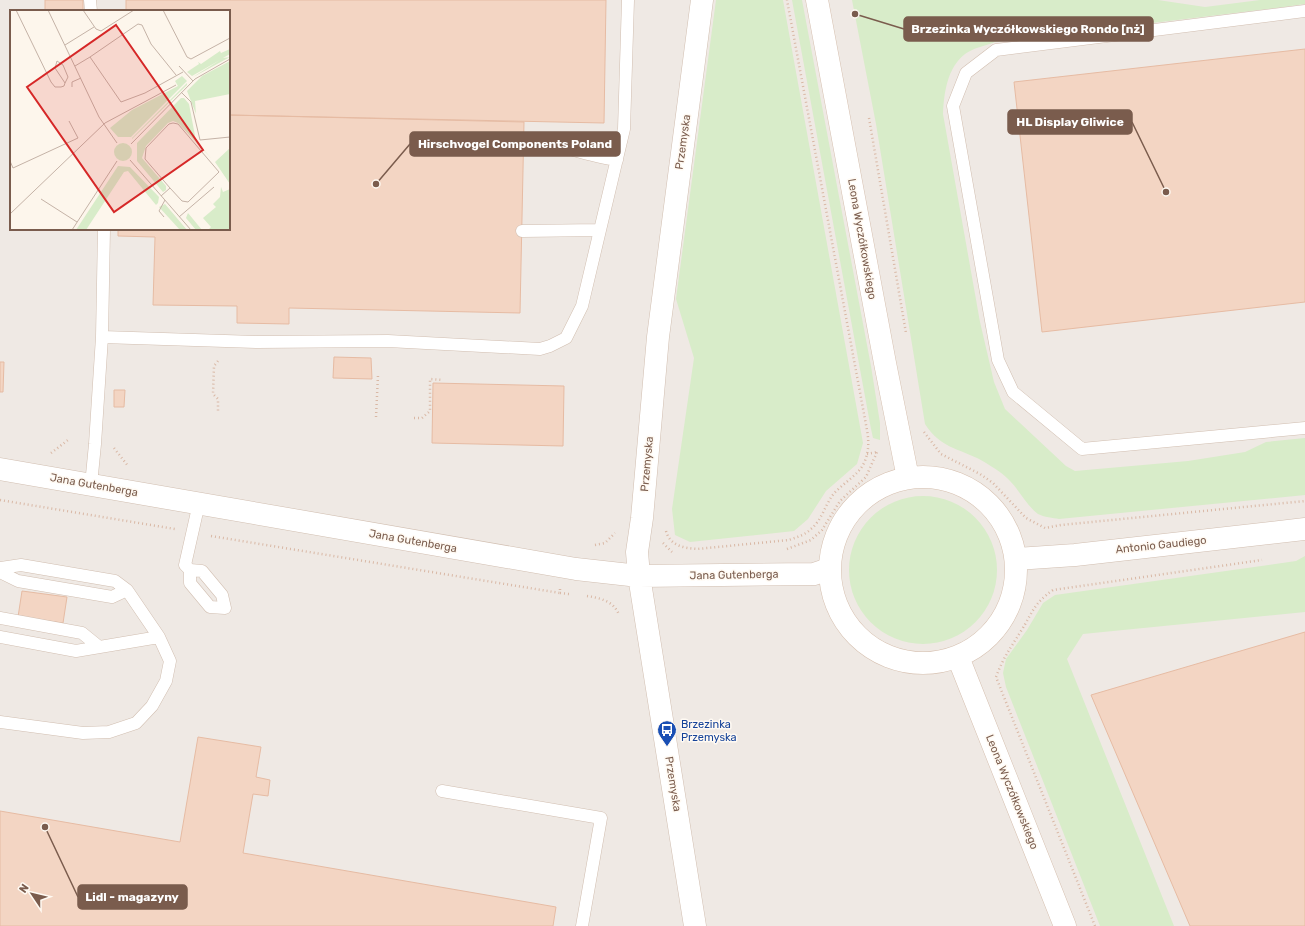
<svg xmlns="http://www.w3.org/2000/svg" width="1305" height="926" viewBox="0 0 1305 926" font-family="Rubik,sans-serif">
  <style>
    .industrial { fill: #efe9e4; fill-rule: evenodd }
    .green { fill: #d8ecc9 }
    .building { fill: #f3d5c3; stroke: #e6bba3 }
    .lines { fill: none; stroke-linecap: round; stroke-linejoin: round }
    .lane-casing { stroke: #d1beb0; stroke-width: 13 }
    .street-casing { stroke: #d1beb0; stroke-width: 23 }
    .secondary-casing { stroke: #d6c0b0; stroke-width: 23 }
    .path { stroke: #d9b8a5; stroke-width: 2.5; stroke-dasharray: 1 3; stroke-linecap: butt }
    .lane { stroke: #fff; stroke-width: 12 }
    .street { stroke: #fff; stroke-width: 22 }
    .secondary { stroke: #fff; stroke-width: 22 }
    .labels { text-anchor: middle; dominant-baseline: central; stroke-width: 3; stroke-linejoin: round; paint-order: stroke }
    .street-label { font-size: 11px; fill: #7a5c4d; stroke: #fffaf3 }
    .transit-label { font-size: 11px; fill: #164399; stroke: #fffaf3; text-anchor: start }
    .inset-road { fill: none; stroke: #c5b3a7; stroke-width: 1 }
    .view { fill: #d62828; fill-opacity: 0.15; stroke: #d62828; stroke-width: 2 }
    .inset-edge { fill: none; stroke: #7a5c4d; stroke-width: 2 }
    .leader { fill: none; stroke: #7a5c4d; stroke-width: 1.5 }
    .callout-dot { fill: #7a5c4d; stroke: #fffaf3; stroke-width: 1.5 }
    .callout { fill: #7a5c4d; stroke: #7a5c4d; stroke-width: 1.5 }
    .callout-label { font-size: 12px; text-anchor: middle; font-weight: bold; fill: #fff }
  </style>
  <rect width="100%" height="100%" fill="#fdf6ec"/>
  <path class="industrial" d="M0,0H1305V926H0ZM11,11H229V229H11Z"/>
  <path class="green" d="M716,0H783L863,443L857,464L826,491L808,519L794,531L690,542L675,535L672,509L694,358L676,299Z
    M792,0H802L871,366L880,423V440L873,438L871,429Z
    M852,0H1158L1205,7L1260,0H1305V4L1284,7L995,42C985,46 973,48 965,54C947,68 944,93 943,114L980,322L994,382L1005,409L1066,466L1075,471L1188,461L1245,452L1266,442L1305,438V495L1059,519C1053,518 1044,517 1038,514C1027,506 1020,491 1010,481C1004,474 994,468 986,463C964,449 941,450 925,424L876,124Z
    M849 570a74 74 0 1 1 148 0a74 74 0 1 1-148 0Z
    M1305,556V612L1083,634L1067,659L1174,926H1100L1006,687L1003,673L1006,659L1027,630L1043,603L1055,595L1296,561Z"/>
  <path class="building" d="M45,0H83V11H45Z
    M126,0H606L604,123L229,115V11H126Z
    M1305,49V302L1042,332L1014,82Z
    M229,115L524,122L520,313L289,308V324L237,323V306L153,305L155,237L118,236V229H229Z
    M334,357L371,358L372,379L333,378Z
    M0,362H4L3,392H0Z
    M433,383L564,386L563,446L432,443Z
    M114,390H125L124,407H114Z
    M22,591L67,597L63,623L18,617Z
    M1305,632V926H1190L1091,695Z
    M198,737L261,747L256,777L270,780L268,796L253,794L243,853L556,907L553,926H0V811L180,842Z"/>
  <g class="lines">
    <defs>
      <path id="lane" d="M90,0L91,11
        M1305,11L996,50L966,73L953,106L998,360L1013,392L1082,449L1305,428
        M524,139C555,142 585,156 617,160
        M104,229L102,337L256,342L388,341L540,349L550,346L566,338L582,306L624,129L628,0
        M522,231L600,230
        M91,485L95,444L102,337
        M0,568L21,565L115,581L127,590L159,637L170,661L166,681L152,706L136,723L109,732L83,733L0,722
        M190,570L202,571L222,595L225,608L210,607L190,583V570L185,565L199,503
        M0,572L18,581L112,597L127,590
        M0,618L82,633L98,646
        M0,637L76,651L159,637
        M442,791L601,818L582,926"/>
      <path id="street" d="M0,469L576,569L639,576L814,574L829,569
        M1016,559L1075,555L1305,529
        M695,926L639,576L637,552L642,518L658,337L702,0"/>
      <path id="secondary" d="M817,0L885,363L908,478
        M830 570a93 93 0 1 1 186 0a93 93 0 1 1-186 0Z
        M958,657L1065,926"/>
    </defs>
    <use href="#lane" class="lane-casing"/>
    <use href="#street" class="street-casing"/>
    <use href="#secondary" class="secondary-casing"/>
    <path class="path" d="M869,118L906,333
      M218,361L214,366L213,394L218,399V412
      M376,417L378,375
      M414,418H422L430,411V379L443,380
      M924,432L941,454L980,474L993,483L1026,518L1045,528L1061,525L1305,501
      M114,448L128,466
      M51,453L68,440
      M867,454L877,452
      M0,500L175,529
      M666,531C670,546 684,548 697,549L789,540C797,537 805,535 811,529C821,521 825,506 832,496C841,484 858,476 864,463C869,452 869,441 867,430L787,0
      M211,536L560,593
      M663,543L672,552
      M595,545L605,543L615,533
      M787,549L811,540L822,530L840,501L866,477L877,452
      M560,589V593L569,594
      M587,596C600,598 614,601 619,615
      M1095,926L996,677C1004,656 1010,649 1021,631C1033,612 1033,604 1053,590L1262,560"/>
    <use href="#lane" class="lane"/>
    <use href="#street" class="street"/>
    <use href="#secondary" class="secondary"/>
  </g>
  <defs>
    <symbol id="bus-pin" viewBox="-11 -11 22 30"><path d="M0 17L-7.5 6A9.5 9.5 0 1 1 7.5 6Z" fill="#1a4fb4" stroke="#fffaf3"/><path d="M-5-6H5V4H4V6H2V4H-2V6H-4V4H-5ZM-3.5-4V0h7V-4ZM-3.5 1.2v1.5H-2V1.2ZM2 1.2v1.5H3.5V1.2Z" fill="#fff"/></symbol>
  </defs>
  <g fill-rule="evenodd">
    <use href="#bus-pin" x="656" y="719" width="22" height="30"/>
  </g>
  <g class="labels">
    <g class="street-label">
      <text transform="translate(683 142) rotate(-82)">Przemyska</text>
      <text transform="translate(862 239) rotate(80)">Leona Wyczółkowskiego</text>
      <text transform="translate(647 464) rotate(-85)">Przemyska</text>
      <text transform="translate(94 485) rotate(10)">Jana Gutenberga</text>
      <text transform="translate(413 541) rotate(10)">Jana Gutenberga</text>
      <text transform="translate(1161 545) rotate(-6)">Antonio Gaudiego</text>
      <text transform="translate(734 575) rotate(-1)">Jana Gutenberga</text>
      <text transform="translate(673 784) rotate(81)">Przemyska</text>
      <text transform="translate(1012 792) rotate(68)">Leona Wyczółkowskiego</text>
    </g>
    <g class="transit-label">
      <text x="681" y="724">Brzezinka<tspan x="681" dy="13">Przemyska</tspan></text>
    </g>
  </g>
  <g transform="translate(10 10)">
    <rect width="220" height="220" fill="#fdf6ec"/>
    <path d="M220,39V44L213,48L220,47L187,65L183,67L210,50L182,66L177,62L189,54L188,52L191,54L210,41L211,43ZM220,51V84L185,91L186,104L177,81L192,66ZM172,66L177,71L121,127H108L100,118L122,100L168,76L165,71ZM177,73V75L122,129V128ZM171,88H174L179,94L186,131L202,149L168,113L163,111L158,113L136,136L132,148L156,176V180L153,182L127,151V133ZM104 142a9 9 0 1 1 18 0a9 9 0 1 1-18 0ZM220,138V174L205,152ZM108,156L120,157L149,187L148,193L146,195L118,161L114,162L76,220H66ZM211,177L213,182L220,179V220H198L201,217L193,208L206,197L203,194L210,187ZM155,194L177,220H170L149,197ZM178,203L192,220H186L176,208Z" fill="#d8ecc9"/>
    <path class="inset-road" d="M6,0L41,72L45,77H51L54,76L55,73L58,67L53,55L47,51L45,58L55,73M38,0L89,107L107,133M73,0L86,19L91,21L124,0M153,0L177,47L181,49L220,28M55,35L84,17M65,56L80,47M169,56L183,71M166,65L141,34L132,15L128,14L80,47L111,92L135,83L173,62M62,77V72L71,68M171,82L181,92L190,130L220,127M121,134L185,69L220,49M120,150L181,220M0,151L3,158L68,128L59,111M151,186L160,178L135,149L136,138L159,114L163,113L168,114L209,162L178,192L172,191L160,178M31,189L67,212M0,204L95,113L166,75M154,207L149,201L155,190M169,207L204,177M62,220L107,151"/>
    <path class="view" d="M106,15L193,140L104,202L17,77Z"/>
    <rect width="220" height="220" class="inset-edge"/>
  </g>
  <path class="leader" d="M855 14L904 29M1166 192L1132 122M376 184L410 144M45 827L78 897"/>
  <g class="callout-dot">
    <circle cx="855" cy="14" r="4"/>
    <circle cx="1166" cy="192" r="4"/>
    <circle cx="376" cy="184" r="4"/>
    <circle cx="45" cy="827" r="4"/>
  </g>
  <g class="callout">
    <rect x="904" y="17" width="249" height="24" rx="4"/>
    <rect x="1008" y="110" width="124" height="24" rx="4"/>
    <rect x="410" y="132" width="210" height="24" rx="4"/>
    <rect x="78" y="885" width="109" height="24" rx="4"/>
  </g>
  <g class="callout-label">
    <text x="1028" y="33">Brzezinka Wyczółkowskiego Rondo [nż]</text>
    <text x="1070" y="126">HL Display Gliwice</text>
    <text x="515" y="148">Hirschvogel Components Poland</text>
    <text x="132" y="901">Lidl - magazyny</text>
  </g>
  <g transform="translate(32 894) rotate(305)" stroke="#fffaf3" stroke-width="3" paint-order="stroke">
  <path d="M0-3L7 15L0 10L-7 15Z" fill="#7a5c4d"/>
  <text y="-6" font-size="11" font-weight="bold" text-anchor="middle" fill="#7a5c4d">N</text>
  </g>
</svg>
